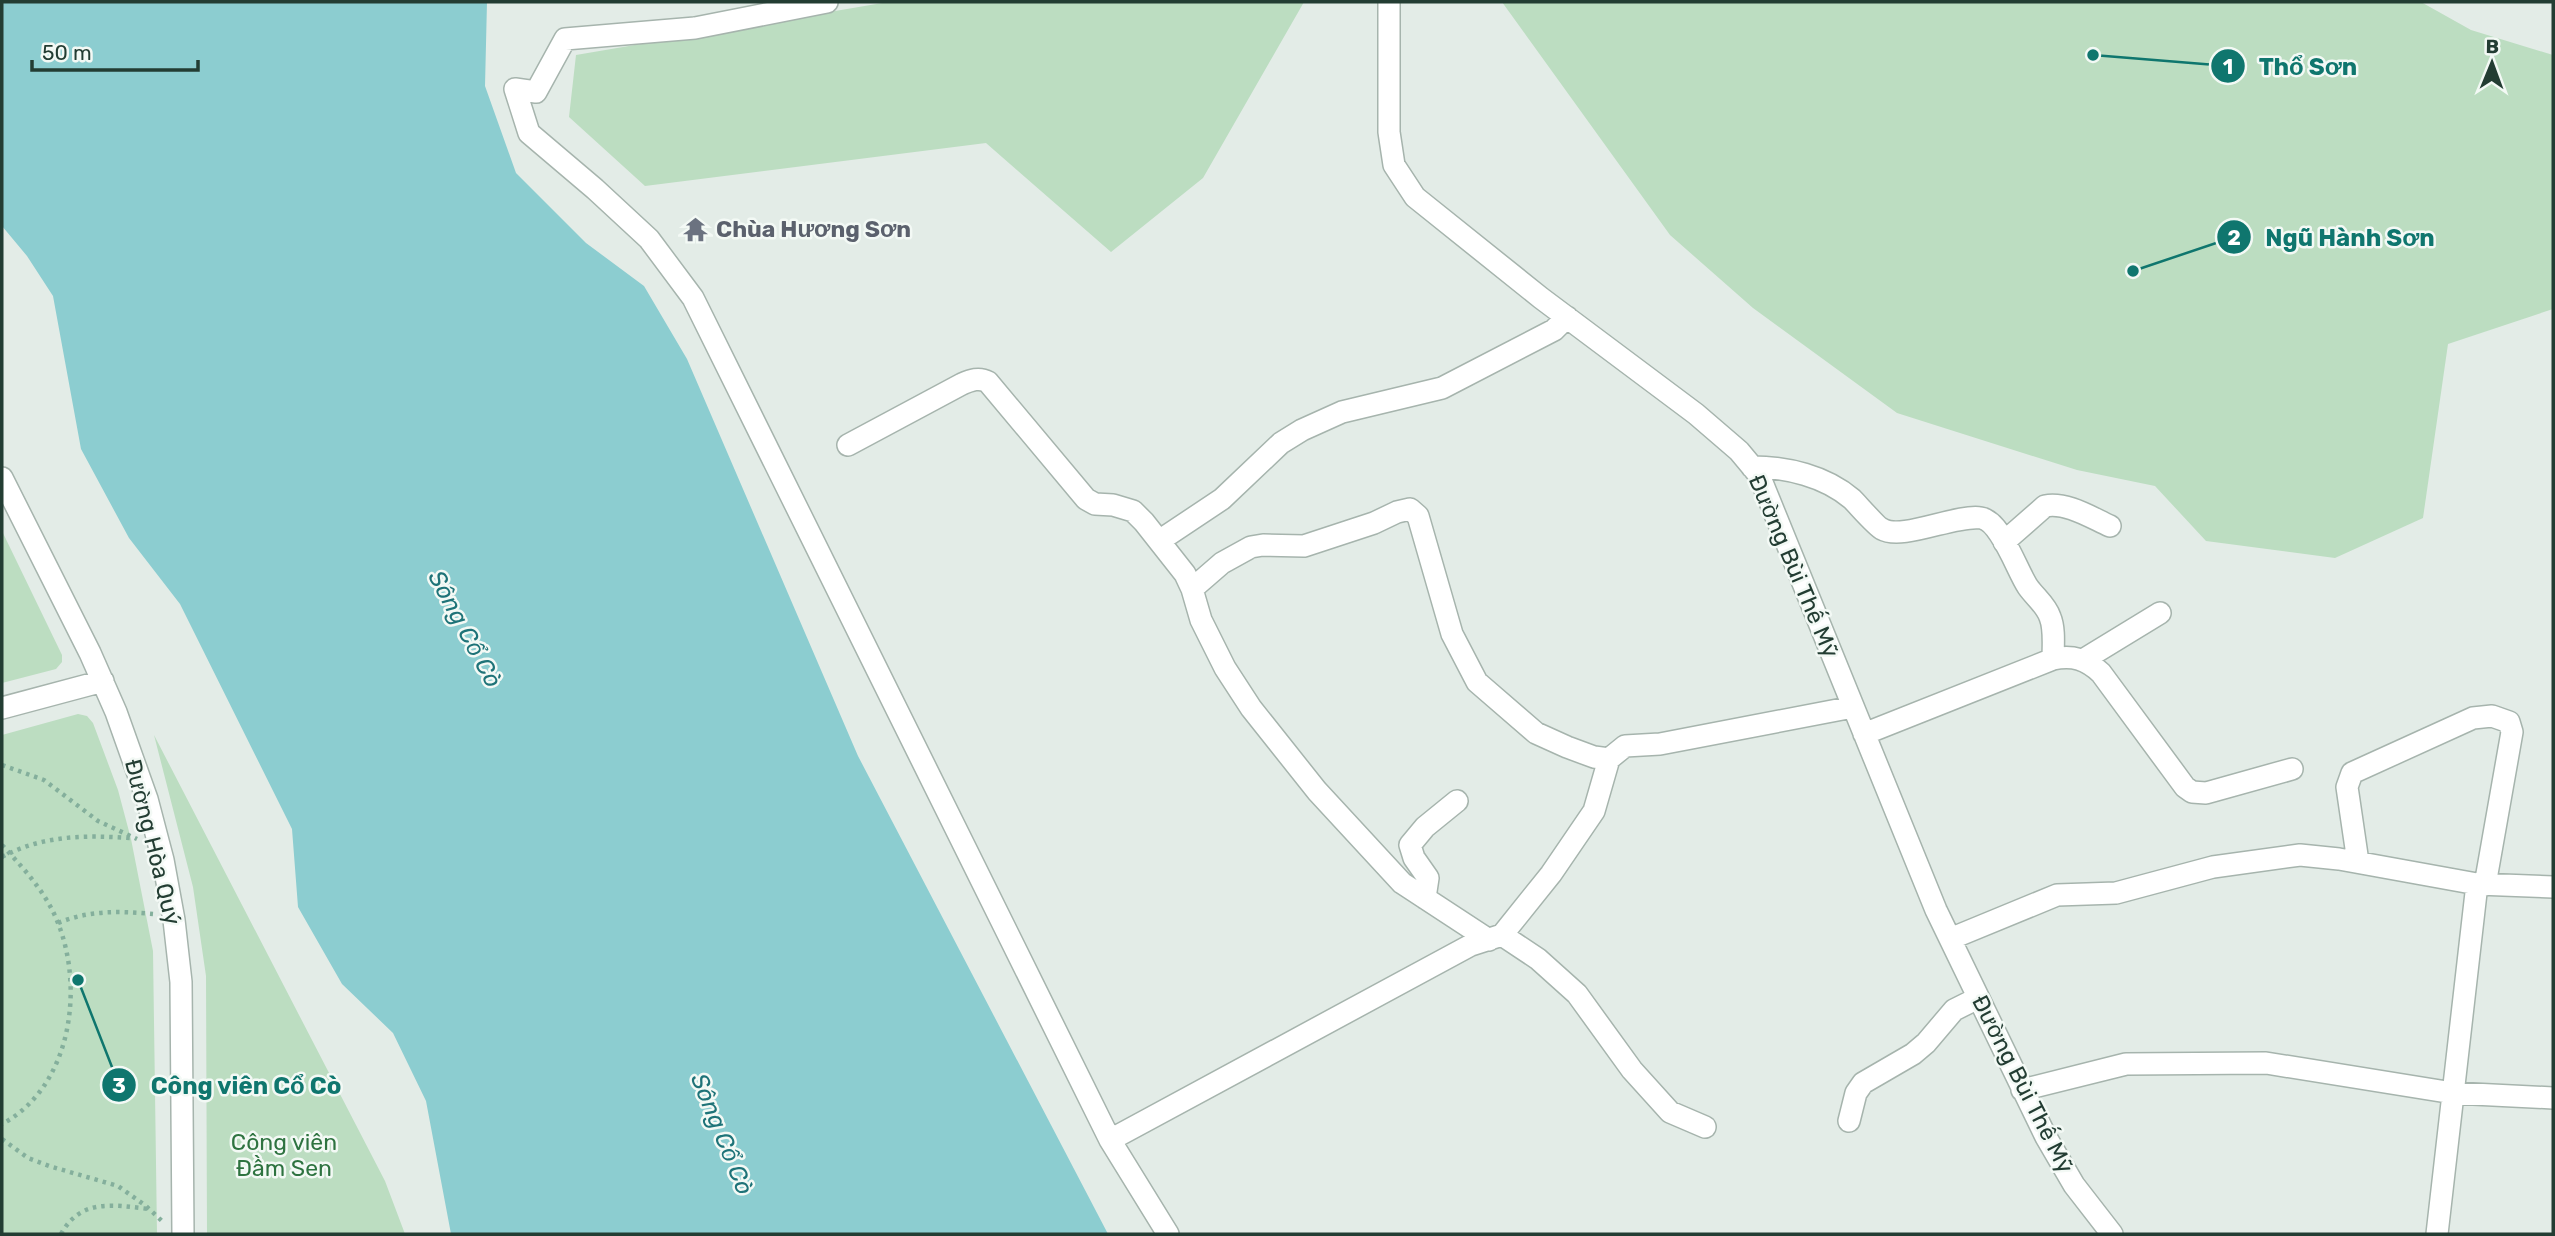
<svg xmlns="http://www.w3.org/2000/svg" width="2555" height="1236" viewBox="0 0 2555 1236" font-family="Rubik,sans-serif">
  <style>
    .green { fill: #bcddc1 }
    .water { fill: #8ccdd0 }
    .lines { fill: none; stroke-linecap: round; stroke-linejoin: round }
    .minor-casing { stroke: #a6b4ad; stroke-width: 24 }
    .path { stroke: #84af9c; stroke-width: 4.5; stroke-dasharray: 3.5 5; stroke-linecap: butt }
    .minor { stroke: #fff; stroke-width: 21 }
    .labels { text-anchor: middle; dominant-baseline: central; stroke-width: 5; stroke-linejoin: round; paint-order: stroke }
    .worship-label { font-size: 23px; font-weight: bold; fill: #5b616d; stroke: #f3f9f5; text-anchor: start }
    .street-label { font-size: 23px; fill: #233d33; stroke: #f3f9f5 }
    .park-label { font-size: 23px; fill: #2e7340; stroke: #f3f9f5 }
    .water-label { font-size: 24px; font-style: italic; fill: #1e7378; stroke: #f3f9f5 }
    .leader { fill: none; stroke: #0f766e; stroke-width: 2.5 }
    .callout-dot { fill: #0f766e; stroke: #f3f9f5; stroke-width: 2.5 }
    .mark-label { font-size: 21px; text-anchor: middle; font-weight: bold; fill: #fff }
    .callout-label { font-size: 24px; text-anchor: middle; font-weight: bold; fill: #0f766e; stroke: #f3f9f5; stroke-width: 5; stroke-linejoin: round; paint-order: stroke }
  </style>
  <rect width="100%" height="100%" fill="#e3ece7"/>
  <path class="green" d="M888,2H1304L1203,178L1111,252L986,143L645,186L569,117L576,55Z
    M1502,2H2421L2471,30L2553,55V309L2448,344L2423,518L2335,558L2206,541L2155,486L2077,470L1897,413L1753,308L1670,235Z
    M2,531L62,655V662L56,669L2,683Z
    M78,714L87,716L93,723L118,790L131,839L153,951L157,1234H2V735Z
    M154,735L385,1181L405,1234H207L206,976L193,887Z"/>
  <path class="water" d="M2,2H487L485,86L516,173L586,243L644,286L687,359L858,756L1108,1234H451L426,1101L393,1033L342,984L298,907L292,829L180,604L129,538L81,449L53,296L27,256L2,226Z"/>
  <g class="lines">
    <defs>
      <path id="minor" d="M827,2L695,28L565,39L536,92L515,89L529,133L595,189L649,239L693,298L1110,1140L1168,1234
        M1389,2V132L1394,165L1415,197L1541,298L1696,414L1739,451L1759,475L1936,910L2046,1137L2074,1185L2112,1234
        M848,445L962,384C971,380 979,377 988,382L1086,499L1095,504L1113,505L1133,511L1144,522L1185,574L1192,589L1201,620L1225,668L1251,708L1317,791L1402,883L1489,940
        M1752,467C1787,467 1825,476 1852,499C1858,505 1877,527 1882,529C1902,541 1956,514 1981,518C2001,521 2017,571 2028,587C2035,597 2046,605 2050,617C2055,629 2053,646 2053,659
        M2,478L90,653L116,712L147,799L163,860L174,920L181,982L183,1234
        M1159,541L1222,499L1281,443L1302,430L1342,412L1442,388L1554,330L1567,317
        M2004,542L2045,506C2067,502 2090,517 2110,526
        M1192,589L1222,563L1251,547L1263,545L1304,546L1374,523L1397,512L1410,509L1418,516L1452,634L1477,682L1536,733L1567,747L1594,757L1609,759
        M2083,660L2160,613
        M2,708L103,681
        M1864,734L2053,659C2073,655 2086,659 2101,673L2185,787L2192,792L2206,793L2292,769
        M2358,862L2347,787L2352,773L2473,718L2492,716L2509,722L2512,732L2485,885
        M1425,898L1428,878L1414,858L1410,845L1425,827L1457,801
        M1502,935L1538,959L1577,994L1632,1070L1670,1112L1705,1127
        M1950,939L2057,895L2116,893L2213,867L2300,855L2339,859L2477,884L2553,887
        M2022,1090L2126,1064L2266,1063L2453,1093L2553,1098
        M1849,1121L1856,1093L1863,1083L1913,1054L1926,1043L1954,1010L1978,998
        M1110,1140L1471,945L1502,935L1551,874L1594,811L1609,759L1625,746L1660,744L1853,707
        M2437,1234L2477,884"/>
    </defs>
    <use href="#minor" class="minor-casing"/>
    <path class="path" d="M2,765L44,780L98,821L137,839
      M2,845C24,869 46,892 58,923C85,991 70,1088 2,1124
      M2,857C43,835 85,835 130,838
      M58,923C90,910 119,911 153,914
      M2,1139L28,1158L49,1166L118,1186L146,1206L163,1222
      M61,1234C81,1198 113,1205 149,1209"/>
    <use href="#minor" class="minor"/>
  </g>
  <defs>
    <symbol id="temple-bare" viewBox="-9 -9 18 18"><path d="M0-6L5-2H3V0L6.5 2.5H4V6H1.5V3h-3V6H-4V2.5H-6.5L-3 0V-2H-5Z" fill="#6b7280" stroke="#f3f9f5" stroke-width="2.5" paint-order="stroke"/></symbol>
  </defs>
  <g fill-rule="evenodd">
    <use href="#temple-bare" x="678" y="212" width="35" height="35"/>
  </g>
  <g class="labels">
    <g class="worship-label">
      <text x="716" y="229">Chùa Hương Sơn</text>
    </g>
    <g class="street-label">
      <text transform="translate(1794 566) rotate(67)">Đường Bùi Thế Mỹ</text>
      <text transform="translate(153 842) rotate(76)">Đường Hòa Quý</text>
      <text transform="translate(2023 1084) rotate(63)">Đường Bùi Thế Mỹ</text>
    </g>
    <g class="park-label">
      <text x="284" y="1142">Công viên<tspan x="284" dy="26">Đầm Sen</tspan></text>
    </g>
    <g class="water-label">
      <text transform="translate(465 629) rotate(62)">Sông Cổ Cò</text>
      <text transform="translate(722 1134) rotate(68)">Sông Cổ Cò</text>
    </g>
  </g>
  <path class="leader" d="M2093 55L2228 66M2133 271L2234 237M78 980L119 1085"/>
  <g class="callout-dot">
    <circle cx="2093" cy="55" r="7"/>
    <circle cx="2133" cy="271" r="7"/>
    <circle cx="78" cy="980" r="7"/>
    <circle cx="2228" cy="66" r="18"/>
    <circle cx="2234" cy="237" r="18"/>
    <circle cx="119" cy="1085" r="18"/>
  </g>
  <g class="mark-label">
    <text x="2228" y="74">1</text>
    <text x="2234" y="245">2</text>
    <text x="119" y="1093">3</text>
  </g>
  <g class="callout-label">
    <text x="2308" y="75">Thổ Sơn</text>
    <text x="2350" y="246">Ngũ Hành Sơn</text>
    <text x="246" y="1094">Công viên Cổ Cò</text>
  </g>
  <rect width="2555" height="1236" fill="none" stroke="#233d33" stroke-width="7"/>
  <g transform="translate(2492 63) rotate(1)" stroke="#f3f9f5" stroke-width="5" paint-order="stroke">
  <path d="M0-5L12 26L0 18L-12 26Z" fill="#233d33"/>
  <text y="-10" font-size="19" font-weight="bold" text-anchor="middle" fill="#233d33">B</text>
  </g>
  <path d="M32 60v10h166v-10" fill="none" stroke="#233d33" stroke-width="3.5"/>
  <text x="42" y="60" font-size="21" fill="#233d33" stroke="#f3f9f5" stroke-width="5" paint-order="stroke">50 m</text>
</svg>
